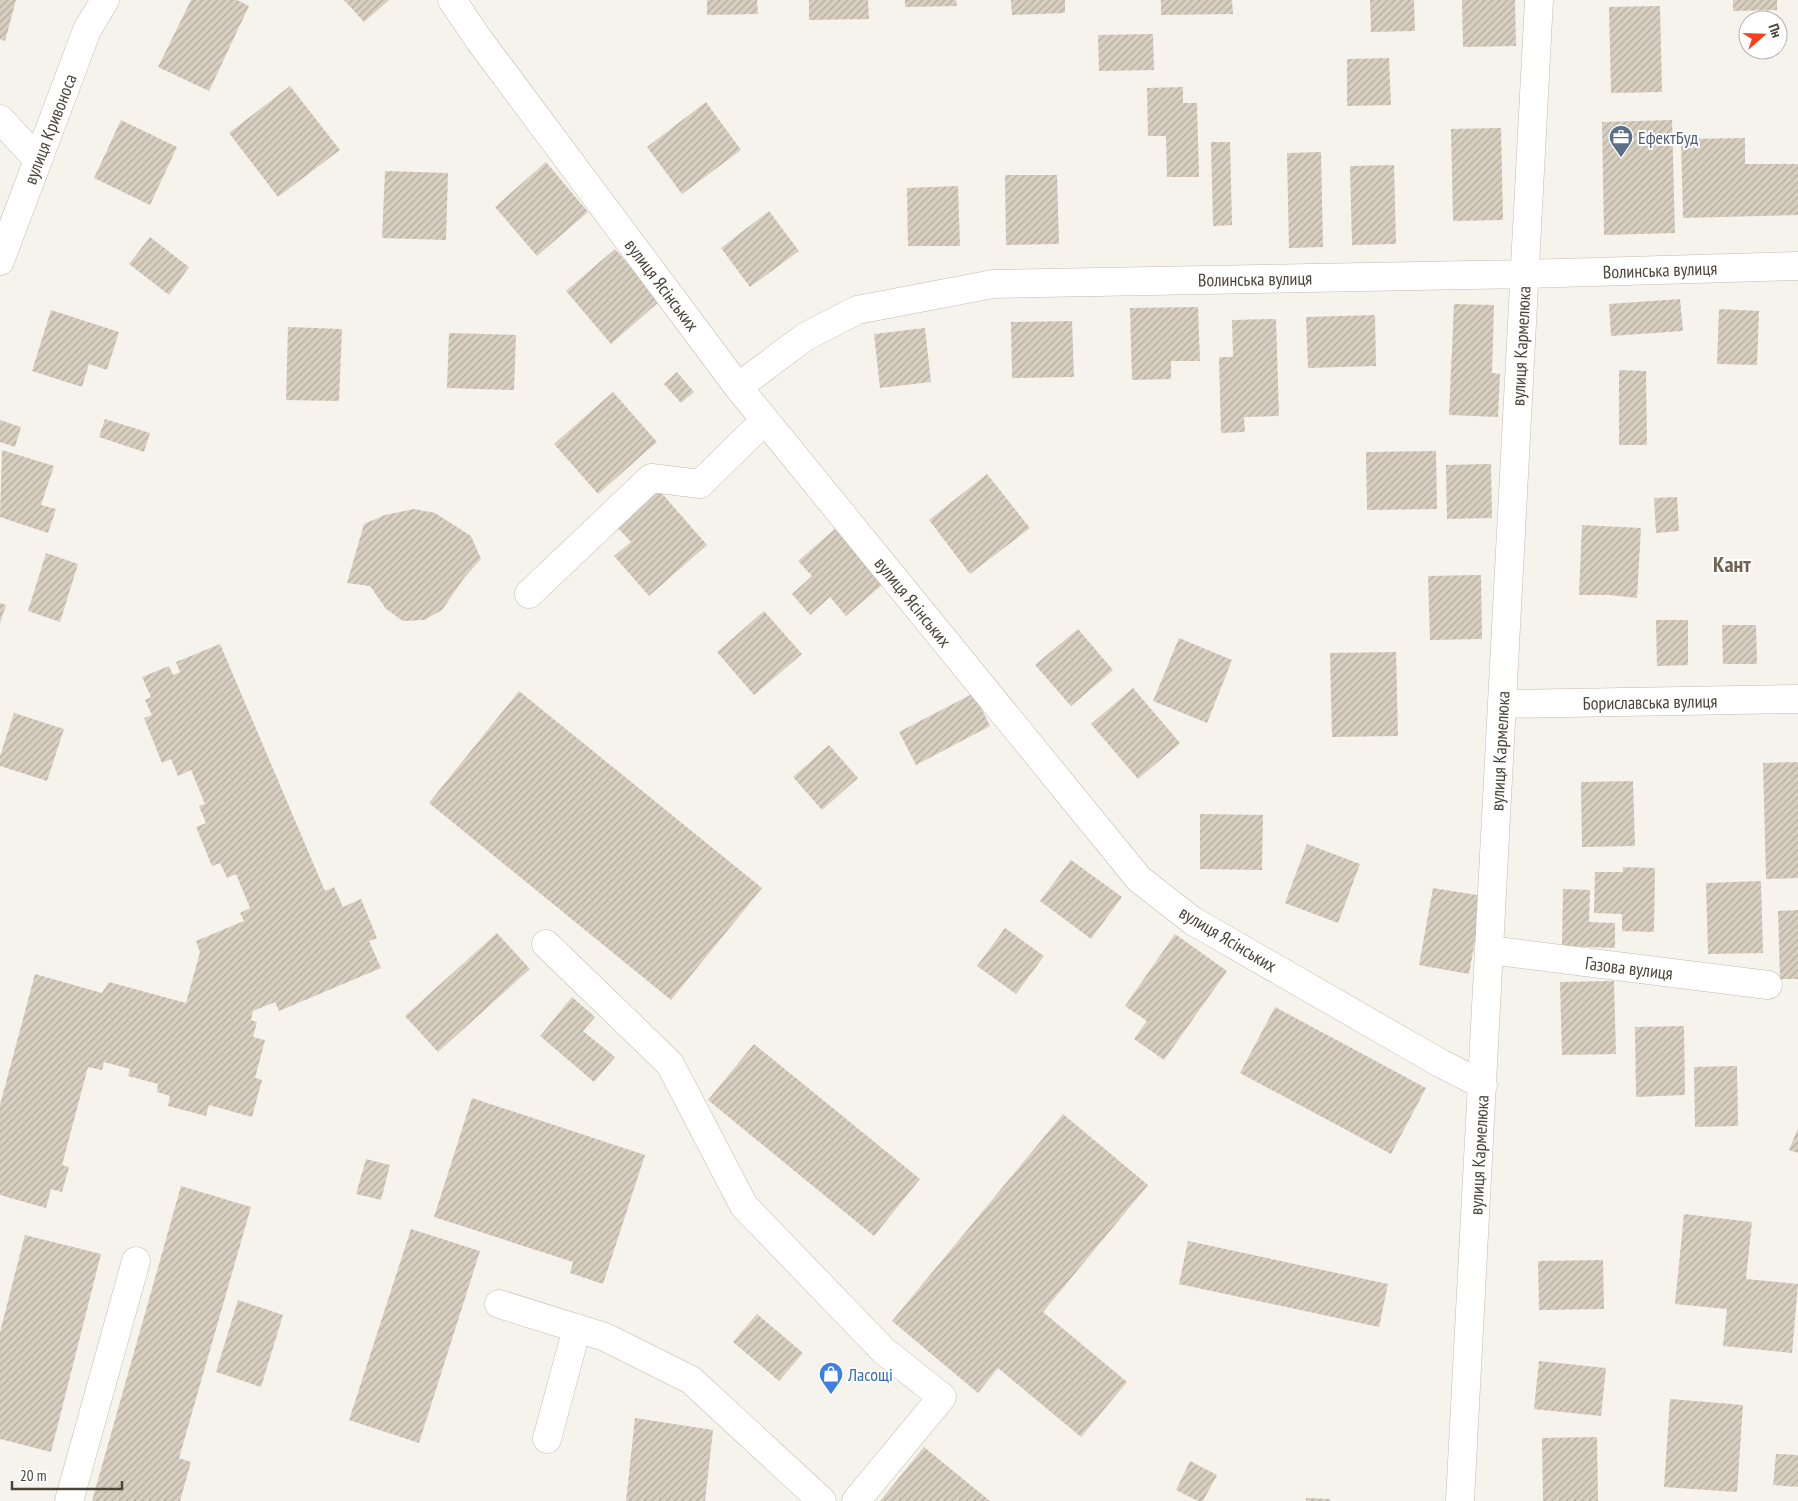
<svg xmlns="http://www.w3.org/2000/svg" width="1798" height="1501" viewBox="0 0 1798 1501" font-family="'PT Sans Narrow',sans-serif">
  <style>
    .building { fill: url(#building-hatch) }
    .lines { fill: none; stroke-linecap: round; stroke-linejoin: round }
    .minor-casing { stroke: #c2bbae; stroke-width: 29 }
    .minor { stroke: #fff; stroke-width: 28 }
    .labels { text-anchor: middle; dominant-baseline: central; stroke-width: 4; stroke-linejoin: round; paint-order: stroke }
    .street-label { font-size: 18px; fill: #4b4439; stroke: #fff }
    .service-label { font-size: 18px; fill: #4e5e75; stroke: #fff; text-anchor: start }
    .shop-label { font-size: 18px; fill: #366cbe; stroke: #fff; text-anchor: start }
    .district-label { font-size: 22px; font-weight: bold; fill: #6e6250; stroke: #fff }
  </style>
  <defs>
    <pattern id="building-hatch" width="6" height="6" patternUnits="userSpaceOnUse" patternTransform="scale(1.25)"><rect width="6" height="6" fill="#d8cfc1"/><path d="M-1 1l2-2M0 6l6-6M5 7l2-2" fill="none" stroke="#b1aa9e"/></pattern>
  </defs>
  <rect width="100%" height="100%" fill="#f6f3ec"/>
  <path class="building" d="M0,0H16L5,41L0,39Z
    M191,0H237L249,6L209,91L158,67Z
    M344,0H389L364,22Z
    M707,0H757L758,14L707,15Z
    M809,0H868L869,19L809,20Z
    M905,0H956L957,6L905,7Z
    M1011,0H1065V13L1012,15Z
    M1161,0H1232L1233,14L1161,15Z
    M1370,0H1414L1415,31L1371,32Z
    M1462,0H1515L1516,46L1463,47Z
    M1733,0H1777V10L1733,11Z
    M1660,6L1662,92L1611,93L1609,7Z
    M1153,34L1154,70L1099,71L1098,35Z
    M1389,58L1391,105L1347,106V59Z
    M290,86L340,150L278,197L229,133Z
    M1183,87V103H1197L1199,177H1167L1166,136H1148L1147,88Z
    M706,102L741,150L682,194L647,147Z
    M121,120L177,147L150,205L94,178Z
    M1672,120L1675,233L1604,235L1602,122Z
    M1501,128L1503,220L1453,221L1451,129Z
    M1745,138V164H1798V215L1683,218L1681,139Z
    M1211,142H1230L1232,225L1213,226Z
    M1321,152L1323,247L1289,248L1287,153Z
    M546,162L588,212L537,256L495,207Z
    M1394,165L1396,244L1352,245L1350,166Z
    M385,171L448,173L446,240L382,238Z
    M1005,175H1057L1059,244L1006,245Z
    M958,186L960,246H908L907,188Z
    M769,211L799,251L750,287L721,248Z
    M150,237L189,267L169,295L129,264Z
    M615,249L660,301L611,344L566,291Z
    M1680,299L1683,331L1611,336L1609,304Z
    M1454,304L1494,305L1492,373L1500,374L1498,417L1449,415Z
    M1198,307L1200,361H1171V379L1132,380L1130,308Z
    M1719,309L1759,311L1757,365L1717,364Z
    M51,310L119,332L107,370L89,364L82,387L32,371Z
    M1375,315L1376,366L1308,368L1306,317Z
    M1276,319L1279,416L1244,417L1245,432L1221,433L1219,357H1233L1232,320Z
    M1072,321L1074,377L1012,378L1011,322Z
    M288,327L342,329L339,401L286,400Z
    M925,328L931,382L880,388L874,334Z
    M449,333L516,335L514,390L447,388Z
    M1619,370L1646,371L1647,445H1619Z
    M677,372L694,392L681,403L664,384Z
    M613,392L657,442L598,494L554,444Z
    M105,419L150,433L144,452L99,437Z
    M0,420L21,427L15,447L0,442Z
    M2,450L54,466L41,505L56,509L48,533L0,517Z
    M1436,451L1437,509L1367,510L1366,452Z
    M1491,464L1492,518L1447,519L1446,465Z
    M987,474L1030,528L970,574L929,520Z
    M658,489L707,545L649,596L614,556L631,542L616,526Z
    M1677,497L1679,531L1656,533L1654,498Z
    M414,509L435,513L471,536L481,559L464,578L442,610L424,620L403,621L386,609L370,586L347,583L364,524L385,515Z
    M1582,525L1641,528L1637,598L1609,595H1579Z
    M836,528L884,583L846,616L830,597L810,615L792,594L812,576L798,561Z
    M46,553L78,564L60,622L28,611Z
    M1481,575L1482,639L1430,640L1428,576Z
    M0,603L6,605L0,623Z
    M764,611L802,654L754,695L717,652Z
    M1656,620H1688V665L1657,666Z
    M1722,625H1756L1757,664H1723Z
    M1078,629L1113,670L1071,706L1035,665Z
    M1179,638L1232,660L1207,723L1153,701Z
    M220,644L325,891L334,887L343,907L361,899L377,938L369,941L381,968L279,1011L275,1002L253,1011L251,1020L257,1022L253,1037L265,1040L255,1078L262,1080L252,1117L209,1105L206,1116L168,1106L170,1096L157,1092L158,1084L128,1076L130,1069L104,1062L102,1070L88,1067L62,1165L69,1167L62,1192L51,1189L46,1208L0,1195V1105L35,974L102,993L109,982L186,1003L200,952L196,941L244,921L240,913L250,908L236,874L227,878L220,863L212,866L196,827L206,823L199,806L205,804L191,770L178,776L171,759L162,763L144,718L152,715L145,700L151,697L142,677L169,666L173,675L180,672L176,662Z
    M1396,652L1398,736L1332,737L1330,653Z
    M1133,688L1180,743L1138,779L1091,724Z
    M519,691L762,888L671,1000L429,803Z
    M974,693L990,726L916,765L899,732Z
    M14,713L64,729L47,781L0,766V756Z
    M829,745L858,778L822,810L793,777Z
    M1798,762V878L1766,879L1763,763Z
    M1633,781L1635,846L1582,847L1581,782Z
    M1200,814L1263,815L1262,870L1200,869Z
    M1307,844L1360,864L1338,923L1285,903Z
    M1071,860L1122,897L1091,939L1040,901Z
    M1623,867L1655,868L1654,932L1622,931V914L1594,913L1595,872H1623Z
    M1761,881L1763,953L1708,954L1706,883Z
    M1433,888L1483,896L1469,974L1419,965Z
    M1563,889L1590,890L1589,922L1615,923V948L1562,946Z
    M1798,910V979H1780L1778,911Z
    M1005,928L1044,956L1016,994L977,966Z
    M497,933L530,969L438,1052L405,1016Z
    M1175,934L1227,971L1164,1060L1134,1039L1147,1021L1125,1006Z
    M1614,981L1616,1054L1562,1055L1560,982Z
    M572,997L595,1017L583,1031L615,1057L594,1082L540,1036Z
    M1275,1007L1426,1088L1391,1154L1240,1073Z
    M1684,1026L1685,1095L1636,1097L1635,1027Z
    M754,1044L920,1179L874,1236L708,1100Z
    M1737,1066L1738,1126L1695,1127L1694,1067Z
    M472,1098L645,1155L603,1284L570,1273L573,1262L434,1217Z
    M1063,1114L1148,1185L1043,1312L1127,1382L1081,1437L998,1368L978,1393L892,1321Z
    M1798,1128V1153L1789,1150Z
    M366,1159L390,1165L381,1200L356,1194Z
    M181,1186L251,1207L179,1458L191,1462L180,1501H92Z
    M1684,1214L1752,1222L1746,1279L1798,1284L1792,1353L1723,1346L1727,1309L1675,1304Z
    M411,1229L480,1251L419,1443L349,1420Z
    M25,1235L101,1254L51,1452L0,1439V1332Z
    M1188,1241L1388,1284L1379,1327L1179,1284Z
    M1603,1260L1604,1309L1539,1310L1538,1261Z
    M238,1300L283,1315L261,1387L216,1372Z
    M757,1314L803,1353L779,1381L733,1342Z
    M1539,1361L1606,1368L1601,1416L1534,1409Z
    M1670,1399L1743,1405L1737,1492L1664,1487Z
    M635,1418L713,1430L705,1501H626Z
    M1597,1437L1598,1501H1543L1542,1438Z
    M924,1447L990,1501H880Z
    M1776,1454L1798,1455V1487L1773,1485Z
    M1190,1461L1217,1475L1203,1501H1198L1176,1490Z
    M1306,1498L1330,1499V1501H1306Z"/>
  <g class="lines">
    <defs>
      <path id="minor" d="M452,0L479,40L738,387L1139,879L1193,921L1440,1063L1483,1085
        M0,119L38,160
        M0,261L87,30L105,0
        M738,387L805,337L857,310L993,284L1525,274L1798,266
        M529,594L651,478L700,484L765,420
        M1502,704L1798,699
        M546,944L670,1064L744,1206L884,1351L942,1397L856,1501
        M1490,950L1768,985
        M499,1304L605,1337L691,1380L822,1501
        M547,1439L577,1328
        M69,1501L136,1261
        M1460,1501L1539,0"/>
    </defs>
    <use href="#minor" class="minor-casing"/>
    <use href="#minor" class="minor"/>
  </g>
  <defs>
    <symbol id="office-pin" viewBox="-11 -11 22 30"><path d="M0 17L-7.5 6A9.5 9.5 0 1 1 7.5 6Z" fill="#5c6f8a" stroke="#fff"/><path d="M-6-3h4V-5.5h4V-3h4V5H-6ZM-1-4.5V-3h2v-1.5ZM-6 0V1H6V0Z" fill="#fff"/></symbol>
    <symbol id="shop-pin" viewBox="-11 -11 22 30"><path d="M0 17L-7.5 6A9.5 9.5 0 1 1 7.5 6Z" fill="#3f7fe0" stroke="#fff"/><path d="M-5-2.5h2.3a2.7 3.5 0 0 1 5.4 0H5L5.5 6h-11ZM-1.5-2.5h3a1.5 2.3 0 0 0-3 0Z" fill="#fff"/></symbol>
  </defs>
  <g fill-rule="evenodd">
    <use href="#office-pin" x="1607" y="123" width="28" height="38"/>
    <use href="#shop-pin" x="817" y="1360" width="28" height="38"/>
  </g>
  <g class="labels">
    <g class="street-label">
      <text transform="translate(50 129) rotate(-69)">вулиця Кривоноса</text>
      <text transform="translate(1660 270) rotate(-2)">Волинська вулиця</text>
      <text transform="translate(1255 279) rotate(-1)">Волинська вулиця</text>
      <text transform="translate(662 285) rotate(53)">вулиця Ясінських</text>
      <text transform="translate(1521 346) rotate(-87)">вулиця Кармелюка</text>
      <text transform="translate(913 602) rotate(51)">вулиця Ясінських</text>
      <text transform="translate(1650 702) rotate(-1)">Бориславська вулиця</text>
      <text transform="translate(1500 751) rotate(-87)">вулиця Кармелюка</text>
      <text transform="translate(1228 939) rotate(31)">вулиця Ясінських</text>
      <text transform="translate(1629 968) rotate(7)">Газова вулиця</text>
      <text transform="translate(1479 1155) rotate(-87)">вулиця Кармелюка</text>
    </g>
    <g class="service-label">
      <text x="1638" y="137">ЕфектБуд</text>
    </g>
    <g class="shop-label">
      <text x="848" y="1374">Ласощі</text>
    </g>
    <g class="district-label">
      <text x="1732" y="564">Кант</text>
    </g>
  </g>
  <g transform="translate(1763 35) rotate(70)"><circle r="24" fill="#ffffff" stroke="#b7b4b0"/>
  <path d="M0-4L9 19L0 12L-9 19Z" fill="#fc3f1d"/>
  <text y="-8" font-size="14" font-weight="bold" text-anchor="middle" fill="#4b4439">Пн</text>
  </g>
  <path d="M12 1481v8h110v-8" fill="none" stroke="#4b4439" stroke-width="2.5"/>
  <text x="20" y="1481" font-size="15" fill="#4b4439" stroke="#ffffff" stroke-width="4" paint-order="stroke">20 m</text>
</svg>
